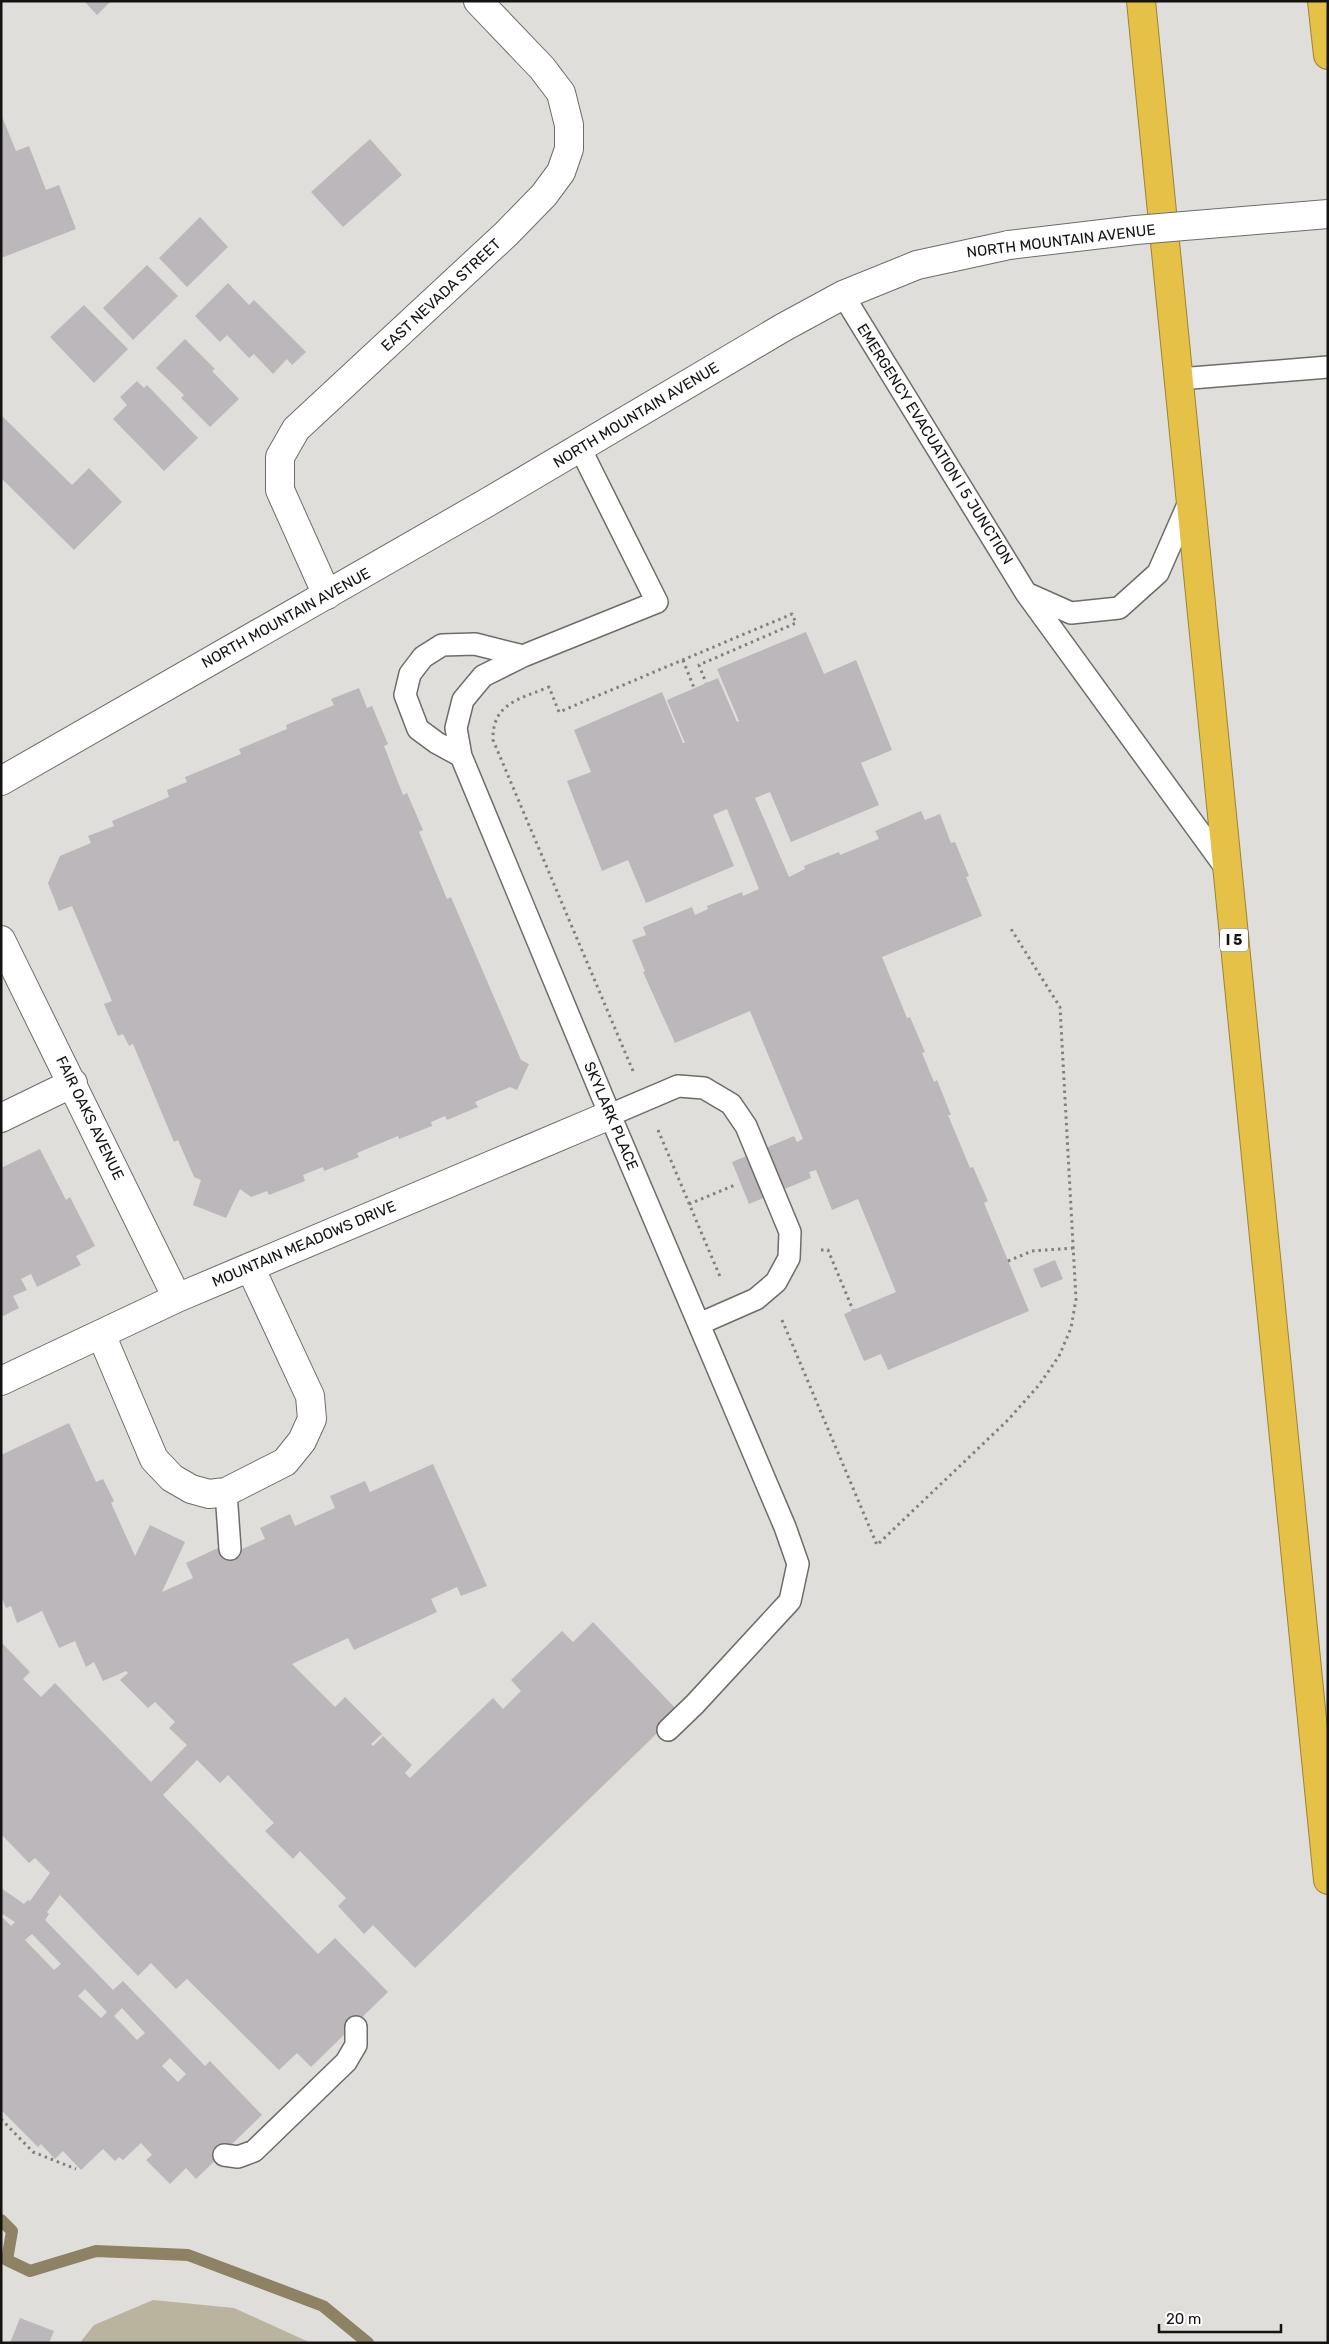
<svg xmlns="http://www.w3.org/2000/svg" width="1329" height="2344" viewBox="0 0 1329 2344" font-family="Rubik,sans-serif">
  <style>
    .green { fill: #bab39e }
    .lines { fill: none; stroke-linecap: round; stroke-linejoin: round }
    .stream { stroke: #8d8364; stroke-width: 12 }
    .building { fill: #bbb7bb; fill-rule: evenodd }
    .service-casing { stroke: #6e6c68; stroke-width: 24 }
    .minor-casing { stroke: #6e6c68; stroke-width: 30 }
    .tertiary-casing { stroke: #6e6c68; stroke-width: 30 }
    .motorway-casing { stroke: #9c8434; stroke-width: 30 }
    .path { stroke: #82807e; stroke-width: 3; stroke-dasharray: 2.5 4; stroke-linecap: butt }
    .service { stroke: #fff; stroke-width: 21 }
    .minor { stroke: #fff; stroke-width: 28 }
    .tertiary { stroke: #fff; stroke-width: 28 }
    .motorway { stroke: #e6c147; stroke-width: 28 }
    .tertiary-bridge-casing { stroke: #6e6c68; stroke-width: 30; stroke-linecap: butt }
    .tertiary-bridge { stroke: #fff; stroke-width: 28 }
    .labels { text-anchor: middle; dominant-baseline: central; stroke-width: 4.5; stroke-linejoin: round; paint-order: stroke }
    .shield { fill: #fff; stroke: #5a5a59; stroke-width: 1 }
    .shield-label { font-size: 14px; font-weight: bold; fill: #141312 }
    .street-label { font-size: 15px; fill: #141312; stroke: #fff }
  </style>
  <rect width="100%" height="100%" fill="#e0deda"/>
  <path class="green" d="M153,2300L234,2308L311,2343H82V2340L94,2325Z"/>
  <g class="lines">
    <path class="stream" d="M1,2220L12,2231L7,2260L30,2271L96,2251L188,2255L323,2306L368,2343"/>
  </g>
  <path class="building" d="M84,1H111L97,15Z
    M1,114L16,151L29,146L46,190L59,185L76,229L1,258Z
    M370,139L402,175L343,227L311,192Z
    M200,217L228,247L187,287L159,258Z
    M147,265L178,296L133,340L103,308Z
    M228,283L249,305L254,300L306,352L292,365L287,359L273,374L254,354L249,358L227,335L220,342L195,316Z
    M84,305L128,349L94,383L50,337Z
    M185,339L215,369L212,371L239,399L210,427L181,398L184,395L156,368Z
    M137,381L144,388L147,385L198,438L164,471L113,419L127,405L120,397Z
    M1,415L72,485L89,468L122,502L74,550L1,478Z
    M806,632L824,674L856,660L892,750L861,763L879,805L791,842L770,792L755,798L789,877L805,869L804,866L839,852L840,855L879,839L875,831L921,811L925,820L940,814L951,843L955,842L969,876L966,877L982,916L882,957L907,1018L910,1017L925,1052L922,1053L934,1082L937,1080L951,1115H948L970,1168L973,1167L988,1201L984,1203L1029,1311L888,1370L881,1354L864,1361L844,1314L896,1292L858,1199L832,1210L816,1170L809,1172L811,1178L749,1204L732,1162L794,1136L797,1142L803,1139L750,1011L675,1043L643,972L645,971L632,940L646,935L643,927L692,907L695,915L708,909L707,906L742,892L743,896L759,889L727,809L713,815L734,866L646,903L628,860L602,871L567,781L591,772L574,730L662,692L683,743H685L667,700L718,678L737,722L739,721L717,669Z
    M359,688L367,708L372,706L388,744L384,746L403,795L407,793L423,830L419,832L447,899L451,897L521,1060L529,1064L517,1090L510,1087L475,1102L478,1107L447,1120L445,1116L431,1122L432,1126L399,1139L398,1136L357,1153L359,1157L324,1171L323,1167L303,1175L305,1181L269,1195L267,1191L251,1197L240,1189L226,1218L193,1205L201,1180L194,1177L178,1140L174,1142L133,1044L129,1046L123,1034L118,1036L104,1004L112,1001L72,906L59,911L48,883L60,856L91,843L88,836L114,826L112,821L169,797L167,790L187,782L185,777L241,754L239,749L287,729L286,725L334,705L331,699Z
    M40,1149L66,1200L70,1197L95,1246L76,1256L81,1265L37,1287L31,1274L21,1279L27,1290L13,1296L19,1308L1,1317V1168Z
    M1055,1260L1063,1279L1041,1288L1033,1269Z
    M69,1423L96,1482L103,1479L114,1501L111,1503L135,1556L150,1525L185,1542L162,1592L193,1578L186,1563L222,1546L226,1556L265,1539L260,1528L290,1514L295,1526L335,1508L330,1496L365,1481L370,1492L433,1464L487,1586L461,1596L457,1587L431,1599L437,1612L354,1650L348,1638L292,1664L335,1707L345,1697L382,1734L371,1744L373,1746L383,1736L412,1765L405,1773L410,1778L493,1698L503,1709L521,1691L511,1680L562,1631L573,1642L593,1622L679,1712L415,1968L373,1925L364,1934L338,1906L346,1898L300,1851L293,1859L265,1831L274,1823L228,1775L220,1783L197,1760L163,1795L318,1954L335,1938L388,1992L311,2067L297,2053L279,2070L187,1979L176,1989L151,1963L138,1976L60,1895L65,1888L47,1912L49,1914L45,1920L113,1990L123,1981L205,2066L210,2061L262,2115L196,2179L186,2168L170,2184L146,2160L152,2155L141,2143L123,2160L119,2157L115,2161L103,2149L81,2170L63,2151L55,2159L41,2144L38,2147L1,2110V1920L3,1918L11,1926L15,1922L1,1913V1888L24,1904L28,1900L30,1901L50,1873L35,1858L29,1863L1,1834V1642L30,1672L23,1679L41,1697L55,1683L151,1782L187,1745L169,1728L175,1722L155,1702L148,1708L120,1680L128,1673L126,1671L103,1681L94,1662L86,1667L75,1641L59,1648L42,1611L17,1623L11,1606L6,1608L1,1596V1455ZM32,1934L61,1964L54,1970L25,1940ZM85,1989L107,2012L101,2018L78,1996ZM122,2008L145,2033L137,2040L114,2016ZM170,2058L186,2074L178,2082L162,2066Z
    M20,2318L54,2331L49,2343H10Z"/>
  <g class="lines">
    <defs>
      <path id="service" d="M843,295L1026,593L1228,871
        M1179,379L1328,367
        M580,448L657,602L523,656L483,676L463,700L456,728L461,756L610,1115L785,1527L798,1564L790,1601L695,1704L668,1730
        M1026,593L1071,613L1119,608L1158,573L1190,500
        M461,756L437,743L418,729L405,695L410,674L423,657L442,645L475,644L523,656
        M610,1115L678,1086L704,1088L731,1104L746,1126L790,1232L789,1258L776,1282L756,1299L699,1324
        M226,1492L230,1549
        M224,2155L238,2157L254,2151L346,2062L356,2045V2027"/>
      <path id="minor" d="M327,595L280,490V457L296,429L506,234L544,195L561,172L569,149V125L561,93L542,68L478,1
        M1,940L177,1298
        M1,1118L73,1083
        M101,1334L154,1459L172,1478L191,1489L209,1494L226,1492L285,1462L302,1441L312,1419L310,1396L250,1267
        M1,1381L177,1298L610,1115"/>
      <path id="tertiary" d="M1,781L488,502L784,327L843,295L917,265L1009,245"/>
      <path id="motorway" d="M1141,1L1328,1880
        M1322,1L1328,55"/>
    </defs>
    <use href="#service" class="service-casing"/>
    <use href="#minor" class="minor-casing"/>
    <use href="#tertiary" class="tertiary-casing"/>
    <use href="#motorway" class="motorway-casing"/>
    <path class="path" d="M683,660L694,688
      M633,1071L493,740C492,703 520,699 549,687L559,712L792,614L796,623L699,665L706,683
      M658,1130L721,1279
      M689,1204L735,1185
      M821,1250H828L853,1310
      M1008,1261L1032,1251L1074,1248
      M782,1320L877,1545L1008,1420L1039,1385L1059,1356L1071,1328L1076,1299L1060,1007L1011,929
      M1,2119L33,2152L76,2169"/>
    <use href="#service" class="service"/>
    <use href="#minor" class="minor"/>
    <use href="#tertiary" class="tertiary"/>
    <use href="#motorway" class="motorway"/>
    <defs>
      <path id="tertiary-bridge" d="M1009,245L1136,230L1328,214"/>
    </defs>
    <use href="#tertiary-bridge" class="tertiary-bridge-casing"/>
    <use href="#tertiary-bridge" class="tertiary-bridge"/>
  </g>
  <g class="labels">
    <rect class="shield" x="1220" y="928.5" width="28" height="23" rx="4"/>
    <g class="shield-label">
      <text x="1234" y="940">I 5</text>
    </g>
    <g class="street-label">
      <text transform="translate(1061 241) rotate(-7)">NORTH MOUNTAIN AVENUE</text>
      <text transform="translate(441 295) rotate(-43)">EAST NEVADA STREET</text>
      <text transform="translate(636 415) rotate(-31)">NORTH MOUNTAIN AVENUE</text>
      <text transform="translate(935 444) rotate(58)">EMERGENCY EVACUATION I 5 JUNCTION</text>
      <text transform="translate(286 618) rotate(-29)">NORTH MOUNTAIN AVENUE</text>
      <text transform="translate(611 1116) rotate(67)">SKYLARK PLACE</text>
      <text transform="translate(90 1118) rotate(64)">FAIR OAKS AVENUE</text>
      <text transform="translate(304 1244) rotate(-23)">MOUNTAIN MEADOWS DRIVE</text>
    </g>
  </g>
  <rect width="1329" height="2344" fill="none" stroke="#141312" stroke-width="5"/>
  <path d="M1159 2324v8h122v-8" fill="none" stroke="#141312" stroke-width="2.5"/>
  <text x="1166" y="2324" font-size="15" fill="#141312" stroke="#ffffff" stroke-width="4" paint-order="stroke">20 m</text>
</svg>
